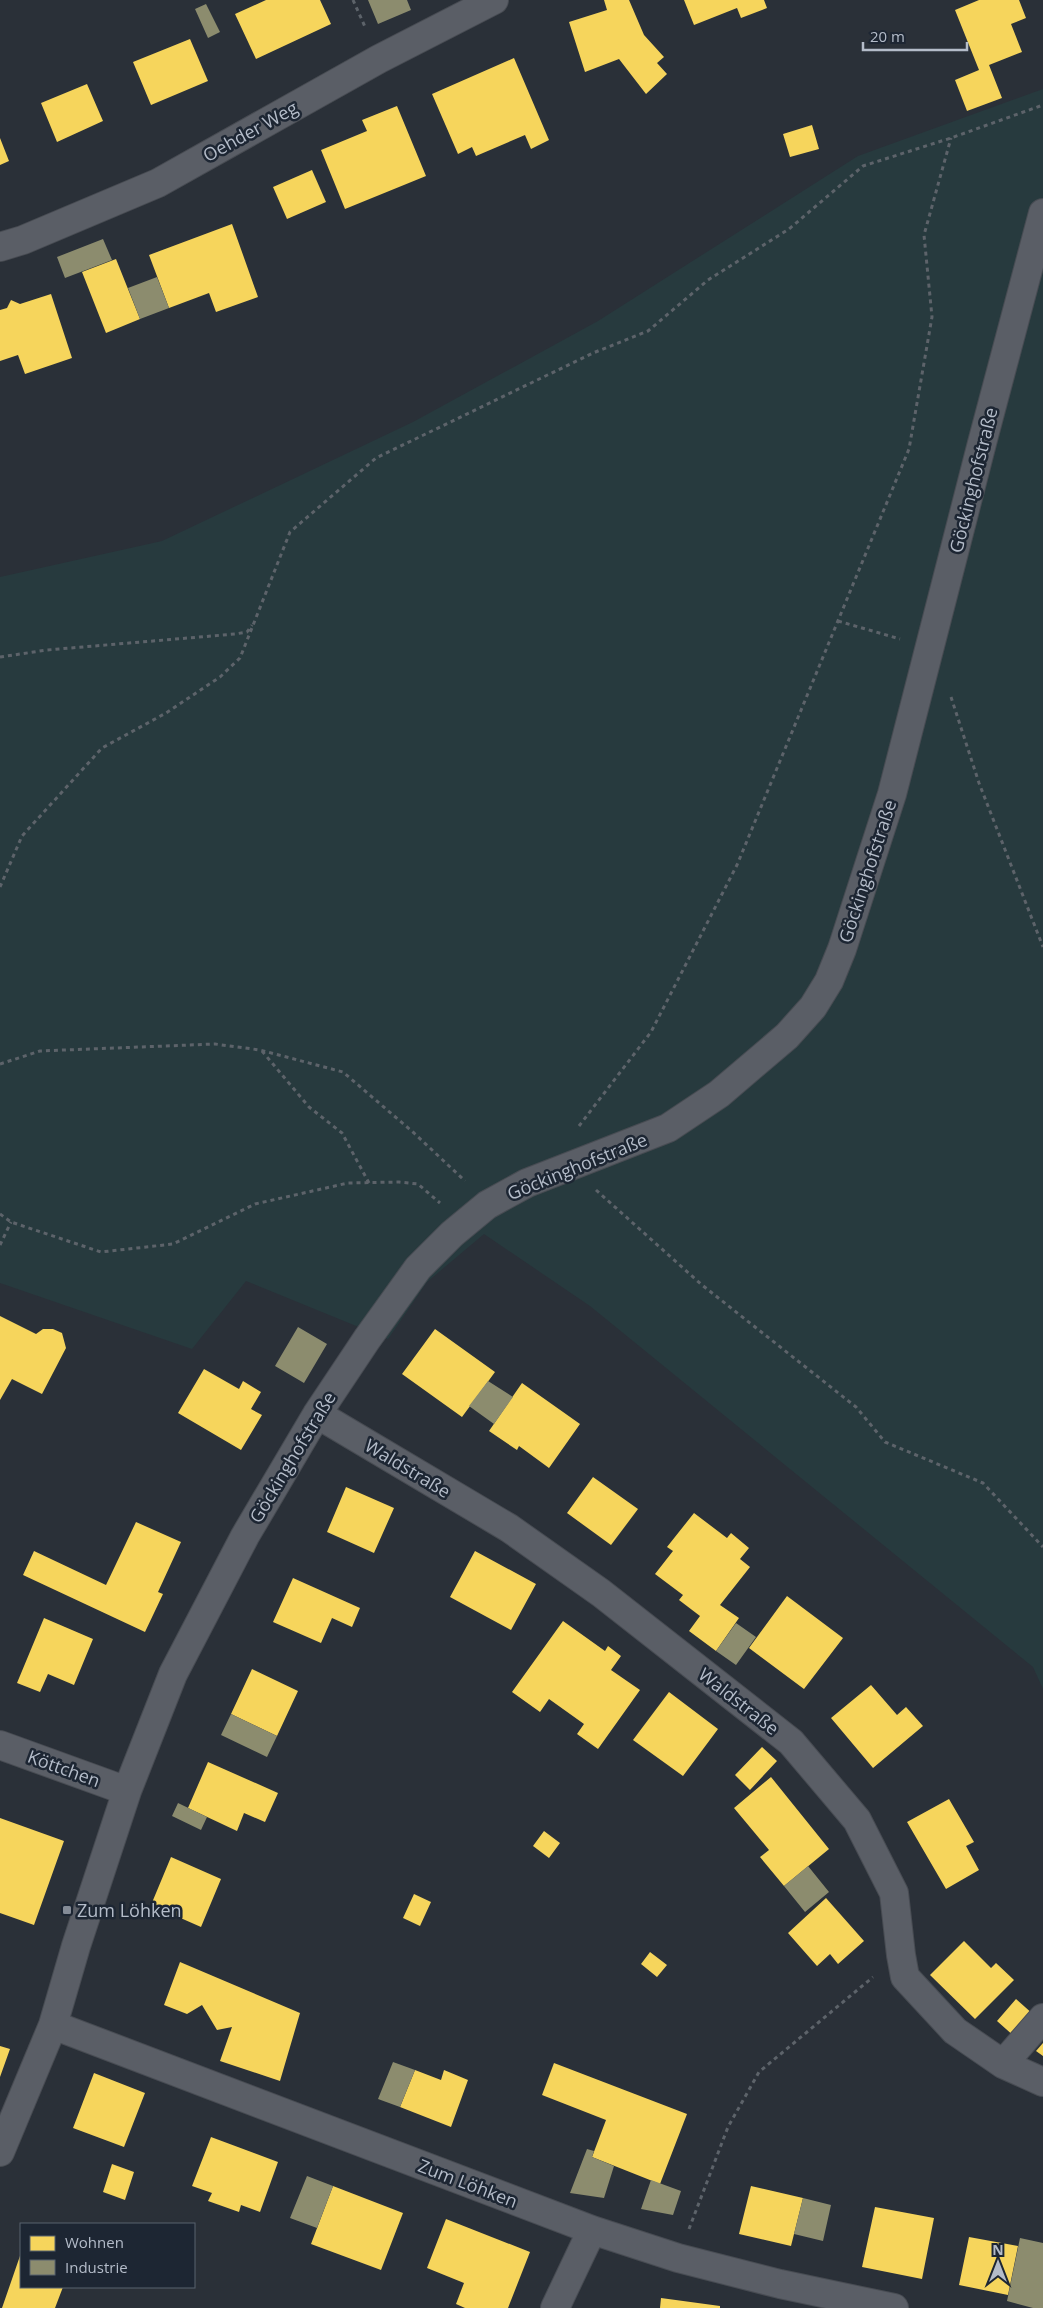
<svg xmlns="http://www.w3.org/2000/svg" width="1043" height="2308" viewBox="0 0 1043 2308" font-family="'Open Sans',sans-serif">
  <style>
    .green { fill: #273a3e }
    .homes { fill: #f6d55c }
    .industry { fill: #8c8c6e }
    .lines { fill: none; stroke-linecap: round; stroke-linejoin: round }
    .minor-casing { stroke: #484c53; stroke-width: 30 }
    .path { stroke: #5d636a; stroke-width: 3; stroke-dasharray: 4 4; stroke-linecap: butt }
    .minor { stroke: #5a5e66; stroke-width: 28 }
    .poi-dot { fill: #848b96; stroke: #1d2633; stroke-width: 2 }
    .labels { text-anchor: middle; dominant-baseline: central; stroke-width: 5; stroke-linejoin: round; paint-order: stroke }
    .street-label { font-size: 18px; fill: #b4bcc9; stroke: #1d2633 }
    .poi-label { font-size: 18px; fill: #b4bcc9; stroke: #1d2633; text-anchor: start }
  </style>
  <rect width="100%" height="100%" fill="#2a3038"/>
  <path class="green" d="M1043,89V1689L1033,1667L590,1306L484,1234L427,1282L388,1339L246,1281L192,1349L0,1283V577L162,541L413,422L598,321L858,156Z"/>
  <path class="homes" d="M266,0H320L331,24L256,59L235,14Z
    M604,0H629L644,35L664,57L657,63L667,74L646,94L619,59L585,72L569,22L607,10Z
    M684,0H764L767,8L741,18L737,8L694,25Z
    M979,0H1019L1026,18L1011,24L1022,52L989,65L1002,98L967,111L955,80L979,70L955,10Z
    M190,39L208,81L151,105L133,62Z
    M514,58L549,140L531,149L525,135L476,156L472,147L458,154L432,94Z
    M87,84L103,121L57,142L41,103Z
    M397,106L426,176L345,209L321,150L367,131L362,120Z
    M812,125L819,149L790,157L783,134Z
    M0,138L9,161L0,165Z
    M312,170L326,202L287,219L273,187Z
    M232,224L258,297L216,312L209,293L169,308L149,255Z
    M116,259L140,319L106,333L82,272Z
    M51,294L72,358L25,374L18,355L0,361V310L7,308L11,300L20,304Z
    M0,1316L36,1334L43,1329H53L62,1333L66,1348L42,1394L12,1379L0,1400Z
    M435,1329L495,1372L462,1417L402,1374Z
    M204,1369L239,1389L243,1381L261,1392L251,1409L262,1415L241,1450L178,1413Z
    M522,1383L580,1424L549,1468L519,1446L517,1450L489,1431Z
    M593,1477L638,1509L611,1545L567,1513Z
    M346,1487L394,1508L374,1553L327,1532Z
    M694,1513L727,1538L731,1533L749,1548L740,1559L750,1567L720,1605L739,1618L716,1651L689,1631L700,1616L679,1600L683,1595L655,1574L673,1551L667,1547Z
    M136,1522L181,1542L158,1592L163,1594L145,1632L23,1575L34,1551L106,1585Z
    M475,1551L536,1584L511,1630L450,1597Z
    M293,1578L360,1608L352,1627L332,1618L321,1643L273,1622Z
    M787,1596L843,1638L804,1689L749,1648Z
    M44,1618L93,1639L74,1685L48,1674L40,1692L17,1683Z
    M563,1621L605,1651L608,1646L621,1656L611,1670L640,1690L598,1749L577,1734L584,1724L549,1699L540,1712L512,1692Z
    M252,1669L298,1691L277,1736L231,1714Z
    M871,1685L897,1715L906,1707L923,1726L873,1768L831,1718Z
    M669,1692L718,1729L683,1776L633,1740Z
    M762,1747L777,1761L750,1790L735,1775Z
    M208,1762L278,1793L265,1822L244,1813L237,1831L188,1808Z
    M771,1777L829,1849L784,1886L760,1857L769,1850L734,1808Z
    M949,1799L974,1842L966,1846L979,1870L946,1889L907,1822Z
    M0,1818L64,1841L34,1925L0,1913Z
    M544,1831L560,1843L549,1858L533,1846Z
    M171,1857L221,1879L201,1927L151,1905Z
    M414,1894L431,1902L420,1926L403,1918Z
    M826,1898L864,1941L838,1964L830,1954L817,1966L788,1933Z
    M964,1941L991,1968L996,1963L1014,1980L975,2019L930,1975Z
    M650,1952L667,1965L657,1977L641,1964Z
    M180,1962L300,2013L280,2081L220,2061L232,2027L217,2030L202,2005L187,2014L164,2005Z
    M1016,1999L1034,2015L1015,2037L997,2021Z
    M1043,2043V2056L1036,2051Z
    M0,2046L10,2049L0,2077Z
    M554,2063L687,2114L660,2184L592,2157L606,2120L542,2095Z
    M415,2070L441,2080L444,2070L468,2080L451,2127L400,2107Z
    M94,2073L145,2093L124,2147L73,2128Z
    M211,2137L278,2162L260,2212L241,2205L239,2212L208,2201L212,2193L192,2186Z
    M112,2164L134,2172L125,2200L103,2192Z
    M333,2186L403,2213L381,2270L311,2244Z
    M751,2186L803,2198L791,2246L739,2234Z
    M875,2207L934,2218L922,2279L862,2267Z
    M446,2219L530,2252L508,2308H465L456,2304L464,2283L427,2268Z
    M969,2237L1018,2246L1008,2295L959,2285Z
    M21,2253V2287H63L55,2308H2Z
    M661,2298L720,2306V2308H660Z"/>
  <path class="industry" d="M368,0H407L411,10L378,24Z
    M206,4L220,32L208,38L195,9Z
    M103,239L112,260L65,278L57,257Z
    M157,277L169,308L140,319L128,288Z
    M298,1327L327,1344L304,1383L275,1366Z
    M488,1381L513,1397L494,1424L469,1406Z
    M736,1623L756,1637L736,1665L716,1651Z
    M231,1714L277,1736L267,1757L221,1735Z
    M178,1803L207,1817L201,1830L172,1816Z
    M808,1866L829,1892L805,1912L784,1886Z
    M393,2062L415,2070L400,2107L378,2099Z
    M587,2149L594,2151L592,2157L614,2166L604,2198L570,2193Z
    M307,2176L333,2186L317,2228L290,2218Z
    M651,2180L681,2191L673,2215L641,2209Z
    M803,2198L831,2205L823,2241L794,2234Z
    M1020,2238L1043,2243V2308H1033L1007,2301Z"/>
  <g class="lines">
    <defs>
      <path id="minor" d="M0,247L23,240L158,183L379,59L494,0
        M317,1414L509,1528L601,1593L791,1742L857,1820L894,1893L901,1955L905,1977L955,2031L1003,2064L1043,2082
        M0,1745L127,1791
        M53,2025L592,2230L678,2258L780,2284L894,2308
        M1003,2064L1043,2018
        M0,2152L53,2025L76,1946L127,1791L173,1674L245,1536L317,1414L367,1339L418,1268L452,1234L487,1205L527,1183L668,1128L719,1094L787,1036L813,1007L829,981L842,949L892,794L982,443L1043,213
        M555,2308L592,2230"/>
    </defs>
    <use href="#minor" class="minor-casing"/>
    <path class="path" d="M353,0L366,29
      M838,621L900,639
      M0,657L47,650L235,634L247,632L252,625
      M951,697L979,783L1043,947
      M0,887L22,836L102,748L166,713L220,677L240,658L290,532L376,458L593,353L648,331L708,280L789,229L863,166L951,138L1043,105
      M262,1051L309,1107L342,1133L369,1183
      M0,1064L40,1051L215,1044L260,1050L343,1072L414,1133L465,1181
      M579,1126L651,1032L737,865L909,449L932,317L924,235L951,138
      M596,1190L702,1285L856,1407L885,1442L983,1483L1043,1547
      M0,1214L11,1222L101,1252L173,1244L255,1204L348,1183L399,1182L418,1184L440,1203
      M0,1245L11,1222
      M689,2229L728,2127L759,2072L873,1977"/>
    <use href="#minor" class="minor"/>
  </g>
  <rect class="poi-dot" x="62" y="1905" width="10" height="10" rx="2.5"/>
  <g class="labels">
    <g class="street-label">
      <text transform="translate(250 131) rotate(-29)">Oehder Weg</text>
      <text transform="translate(973 480) rotate(-76)">Göckinghofstraße</text>
      <text transform="translate(867 871) rotate(-72)">Göckinghofstraße</text>
      <text transform="translate(577 1166) rotate(-22)">Göckinghofstraße</text>
      <text transform="translate(292 1457) rotate(-59)">Göckinghofstraße</text>
      <text transform="translate(408 1468) rotate(31)">Waldstraße</text>
      <text transform="translate(739 1701) rotate(38)">Waldstraße</text>
      <text transform="translate(64 1768) rotate(20)">Köttchen</text>
      <text transform="translate(468 2183) rotate(21)">Zum Löhken</text>
    </g>
    <g class="poi-label">
      <text x="77" y="1910">Zum Löhken</text>
    </g>
  </g>
  <rect x="20" y="2223" width="175" height="65" fill="#1d2633" stroke="#59626f"/>
  <rect x="30" y="2236" width="25" height="15" fill="#f6d55c" stroke="#59626f"/>
  <text x="65" y="2248" font-size="15" fill="#b4bcc9">Wohnen</text>
  <rect x="30" y="2260" width="25" height="15" fill="#8c8c6e" stroke="#59626f"/>
  <text x="65" y="2273" font-size="15" fill="#b4bcc9">Industrie</text>
  <g transform="translate(998 2263)" stroke="#1d2633" stroke-width="4" paint-order="stroke">
  <path d="M0-4L9 19L0 12L-9 19Z" fill="#b4bcc9"/>
  <text y="-8" font-size="14" font-weight="bold" text-anchor="middle" fill="#b4bcc9">N</text>
  </g>
  <path d="M863 42v8h104v-8" fill="none" stroke="#b4bcc9" stroke-width="2.5"/>
  <text x="870" y="42" font-size="15" fill="#b4bcc9" stroke="#1d2633" stroke-width="4" paint-order="stroke">20 m</text>
</svg>
